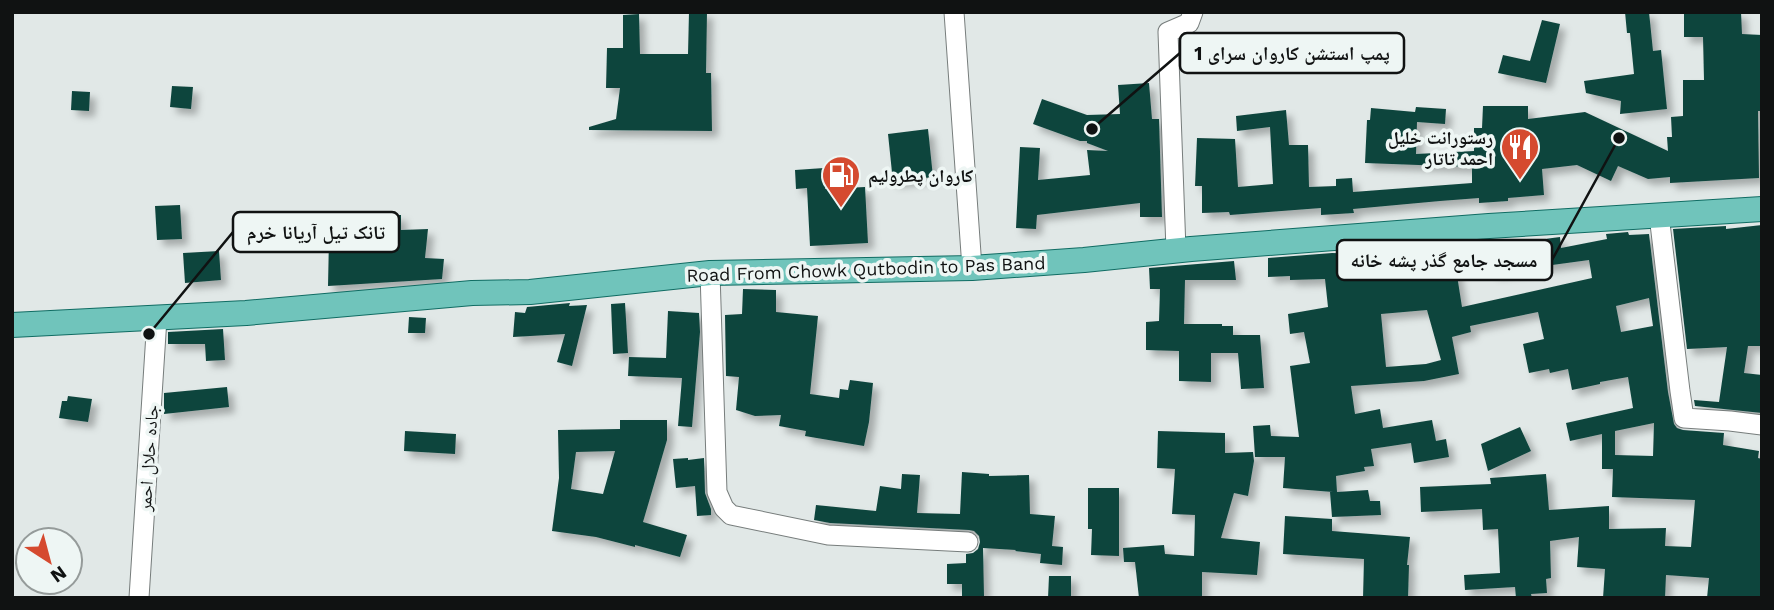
<svg xmlns="http://www.w3.org/2000/svg" width="1774" height="610" viewBox="0 0 1774 610" font-family="'Work Sans','Noto Naskh Arabic',sans-serif">
  <style>
    .building { fill: #11453e; fill-rule: evenodd; filter: url(#shadow) }
    .lines { fill: none; stroke-linecap: round; stroke-linejoin: round }
    .minor-casing { stroke: #777d7c; stroke-width: 21 }
    .major-casing { stroke: #106c63; stroke-width: 26 }
    .minor { stroke: #fff; stroke-width: 19 }
    .major { stroke: #70c4bb; stroke-width: 24 }
    .labels { text-anchor: middle; dominant-baseline: central; stroke-width: 7; stroke-linejoin: round; paint-order: stroke }
    .poi-label { font-size: 18px; font-weight: bold; fill: #101212; stroke: #eef6f4; text-anchor: end }
    .street-label { font-size: 18px; fill: #101212; stroke: #eef6f4 }
    .leader { fill: none; stroke: #101212; stroke-width: 2.5 }
    .callout-dot { fill: #101212; stroke: #eef6f4; stroke-width: 2.5 }
    .callout { fill: #eef6f4; stroke: #101212; stroke-width: 2.5 }
    .callout-label { font-size: 19px; text-anchor: middle; font-weight: bold; fill: #101212 }
  </style>
  <defs>
    <filter id="shadow"><feDropShadow dx="6" dy="6" stdDeviation="3.5" flood-color="#0004"/></filter>
  </defs>
  <rect width="100%" height="100%" fill="#e1e8e7"/>
  <path class="building" d="M689,12H707L706,73H711L712,131L589,130V127L616,119L620,88H606L607,48H623V15L639,14L640,54H688Z
    M1625,12H1649L1653,51L1661,50L1667,109L1620,114L1621,101L1586,93L1584,81L1634,74L1630,33H1627Z
    M1741,12L1742,34L1762,35V111H1758L1759,178L1670,183V177L1648,179L1618,166L1611,181L1577,165L1542,169L1544,195L1508,198V201L1479,203V198L1440,201L1353,209L1354,213L1321,215V208L1230,215L1229,212L1202,213V186H1195L1197,138L1235,139L1238,187L1273,184L1270,127L1237,131L1236,116L1286,110L1289,145H1308L1309,187L1336,186V179L1352,178L1353,192L1472,183V167L1365,163L1367,120H1370L1371,108L1415,112L1416,107L1446,109L1445,124L1417,122L1416,154L1474,151V128H1482L1483,106H1528V119L1585,112L1668,151L1667,137H1672L1671,117L1683,116V80H1704L1703,37H1684V13Z
    M1542,20L1560,24L1546,83L1498,73L1503,55L1530,61Z
    M1149,83L1152,119H1159L1162,217H1140V203L1037,215L1036,229L1016,228L1020,147L1040,148L1038,180L1090,175L1087,150L1108,151L1087,143V141H1080L1033,124L1042,99L1087,115L1120,114L1118,85Z
    M172,86L193,87L191,109L170,107Z
    M72,91L90,92L89,111L71,110Z
    M928,129L933,177L893,182L888,134Z
    M824,168L825,189L865,187L868,243L810,246L807,188L796,189L795,170Z
    M180,205L182,239L157,240L155,206Z
    M349,214L401,215V230L428,229L425,258L444,259L442,279L328,286L329,238H320V217H349Z
    M1762,225V346H1748L1744,373L1762,375V413L1695,406L1694,400L1719,402L1727,347L1687,349L1673,229L1726,226V229Z
    M1628,232L1629,235L1649,234L1668,392L1674,424L1677,428L1683,430L1724,433L1723,445L1759,451L1758,458L1762,459V598H1707L1709,578L1666,575L1665,598H1603L1605,569L1577,567L1579,537L1550,541L1551,578L1546,579L1547,593L1531,594L1532,598H1516L1515,587L1465,590L1464,575L1500,573L1498,529L1483,530L1482,509L1421,512L1420,487L1491,484L1490,478L1546,474L1549,510L1609,506V529L1666,528L1665,546L1691,547L1695,500L1612,497L1613,469H1602V434L1570,441L1566,423L1633,408L1628,377L1600,382V384L1572,390L1568,369L1550,373L1549,369L1529,373L1523,344L1544,339L1538,312L1470,326L1471,332L1452,337L1459,374L1424,381L1351,386L1355,414L1380,409L1383,428L1432,420L1436,441L1446,439L1449,457L1414,463L1411,443L1371,449L1374,466L1364,467L1365,471L1336,476L1337,492L1368,490L1370,501H1380L1381,515L1332,517L1330,492H1333L1283,488L1285,457H1255L1253,426L1270,425L1271,436L1299,437L1290,366L1310,363L1304,332L1290,334L1288,314L1328,307L1325,279L1290,280V276L1268,277V258L1332,253L1367,254L1366,250L1455,244L1456,269L1462,307L1592,278L1589,260L1493,273L1490,244L1514,241V243L1560,237L1561,248L1607,239L1606,234ZM1649,298L1653,326L1621,332L1616,306ZM1427,310L1441,360L1426,364L1386,367L1381,314ZM1654,423L1653,456L1615,455V431Z
    M219,251L221,280L185,283L183,253Z
    M1234,261L1236,280H1185L1184,324H1222V326H1233V335H1260L1264,388L1241,389L1238,353H1211V382L1179,381V351L1146,350V322L1159,321L1160,289H1150L1149,268Z
    M743,289L776,290V312L818,316L810,394L839,398L840,389L848,390L850,380L873,383L869,422L864,446L805,436L806,431L779,426L781,415L755,416L736,410L739,377L726,376L725,315L742,314Z
    M570,303L569,306L587,305L572,366L557,362L565,334L513,337L515,312L525,313L527,307Z
    M625,303L628,353L613,354L611,304Z
    M668,311L699,313L700,332L692,427L678,426L682,378L628,376L629,357L666,358Z
    M409,317L426,318L425,333H408Z
    M223,329L225,360L206,361L205,344H168V332Z
    M227,387L229,407L164,414V393Z
    M68,396L92,399L88,422L59,418L62,401H67Z
    M620,420H667V440L643,522L687,535L680,557L635,545V547L596,537L552,531L559,478L558,430L620,429ZM615,451L603,494L571,489L576,452Z
    M1520,427L1531,451L1488,471L1481,444Z
    M405,431L456,434L455,454L404,451Z
    M1158,431L1225,433V453L1253,452L1254,461L1248,496L1234,493L1221,538L1260,542L1257,575L1202,572V598H1139L1135,562H1124L1123,548L1164,545L1165,554L1194,556L1195,515L1172,514L1175,469L1157,468Z
    M688,458V460L704,458L705,493L711,509V515L697,516L695,486L676,488L673,459Z
    M962,472L989,474V476L1029,475L1030,514L1055,516L1052,546L1063,547L1062,565L1040,563L1041,554L1015,551L1016,550L983,548L984,596H962V584H947V564L966,563V554L973,553L978,549L980,542L979,536L974,531L969,530L830,523L814,520L816,505L876,511L880,486L901,489L902,474L920,475L917,513L960,514Z
    M1088,488H1119V556L1091,555L1092,529H1088Z
    M1285,516L1332,519V531L1410,537L1407,565H1409L1408,598H1363L1364,559L1283,554Z
    M1049,576H1071V598H1048Z"/>
  <g class="lines">
    <defs>
      <path id="minor" d="M954,12L972,268
        M1659,215L1680,391L1684,418L1730,421L1762,425
        M1176,250L1168,32L1189,23L1193,12
        M710,273L717,492L724,508L731,515L828,535L968,542
        M139,598L157,318"/>
      <path id="major" d="M12,325L246,313L472,293L530,292L710,273L972,268L1084,260L1191,249L1489,226L1762,209"/>
    </defs>
    <use href="#minor" class="minor-casing"/>
    <use href="#major" class="major-casing"/>
    <use href="#minor" class="minor"/>
    <use href="#major" class="major"/>
  </g>
  <defs>
    <symbol id="restaurant-pin" viewBox="-11 -11 22 30"><path d="M0 17L-7.5 6A9.5 9.5 0 1 1 7.5 6Z" fill="#d54a2f" stroke="#eef6f4"/><path d="M-5-6h1v4h1v-4h1v4h1v-4h1v5L-1.5 .5V6h-2V.5L-5-1ZM5-6V6H3V1.5H1.5Q1.5-4 5-6Z" fill="#fff"/></symbol>
    <symbol id="fuel-pin" viewBox="-11 -11 22 30"><path d="M0 17L-7.5 6A9.5 9.5 0 1 1 7.5 6Z" fill="#d54a2f" stroke="#eef6f4"/><path d="M-5.5-6h7V0h2V4h1.3V-2.5L3-4.5l.8-.8L6-3V5H2.5V1h-1V6h-7ZM-4.2-4.7v3.2H.2V-4.7Z" fill="#fff"/></symbol>
  </defs>
  <g fill-rule="evenodd">
    <use href="#restaurant-pin" x="1498" y="125" width="44" height="60"/>
    <use href="#fuel-pin" x="819" y="153" width="44" height="60"/>
  </g>
  <g class="labels">
    <g class="poi-label">
      <text x="1493" y="137">رستورانت خلیل<tspan x="1493" dy="21">احمد تاتار</tspan></text>
      <text x="868" y="175" text-anchor="start">کاروان پطرولیم</text>
    </g>
    <g class="street-label">
      <text transform="translate(866 269) rotate(-2)">Road From Chowk Qutbodin to Pas Band</text>
      <text transform="translate(148 458) rotate(-86)">جاده حلال احمر</text>
    </g>
  </g>
  <path class="leader" d="M1092 129L1180 53M149 334L233 232M1619 138L1552 260"/>
  <g class="callout-dot">
    <circle cx="1092" cy="129" r="7"/>
    <circle cx="149" cy="334" r="7"/>
    <circle cx="1619" cy="138" r="7"/>
  </g>
  <g class="callout">
    <rect x="1180" y="33" width="224" height="40" rx="7"/>
    <rect x="233" y="212" width="166" height="40" rx="7"/>
    <rect x="1337" y="240" width="215" height="40" rx="7"/>
  </g>
  <g class="callout-label">
    <text x="1292" y="60">پمپ استشن کاروان سرای 1</text>
    <text x="316" y="239">تانک تیل آریانا خرم</text>
    <text x="1444" y="267">مسجد جامع گذر پشه خانه</text>
  </g>
  <rect width="1774" height="610" fill="none" stroke="#101212" stroke-width="28"/>
  <g transform="translate(49 561) rotate(144)"><circle r="33" fill="#eef6f4" stroke="#959b9a" stroke-width="2"/>
  <path d="M0-5L12 26L0 18L-12 26Z" fill="#d54a2f"/>
  <text y="-10" font-size="19" font-weight="bold" text-anchor="middle" fill="#101212">N</text>
  </g>
</svg>
